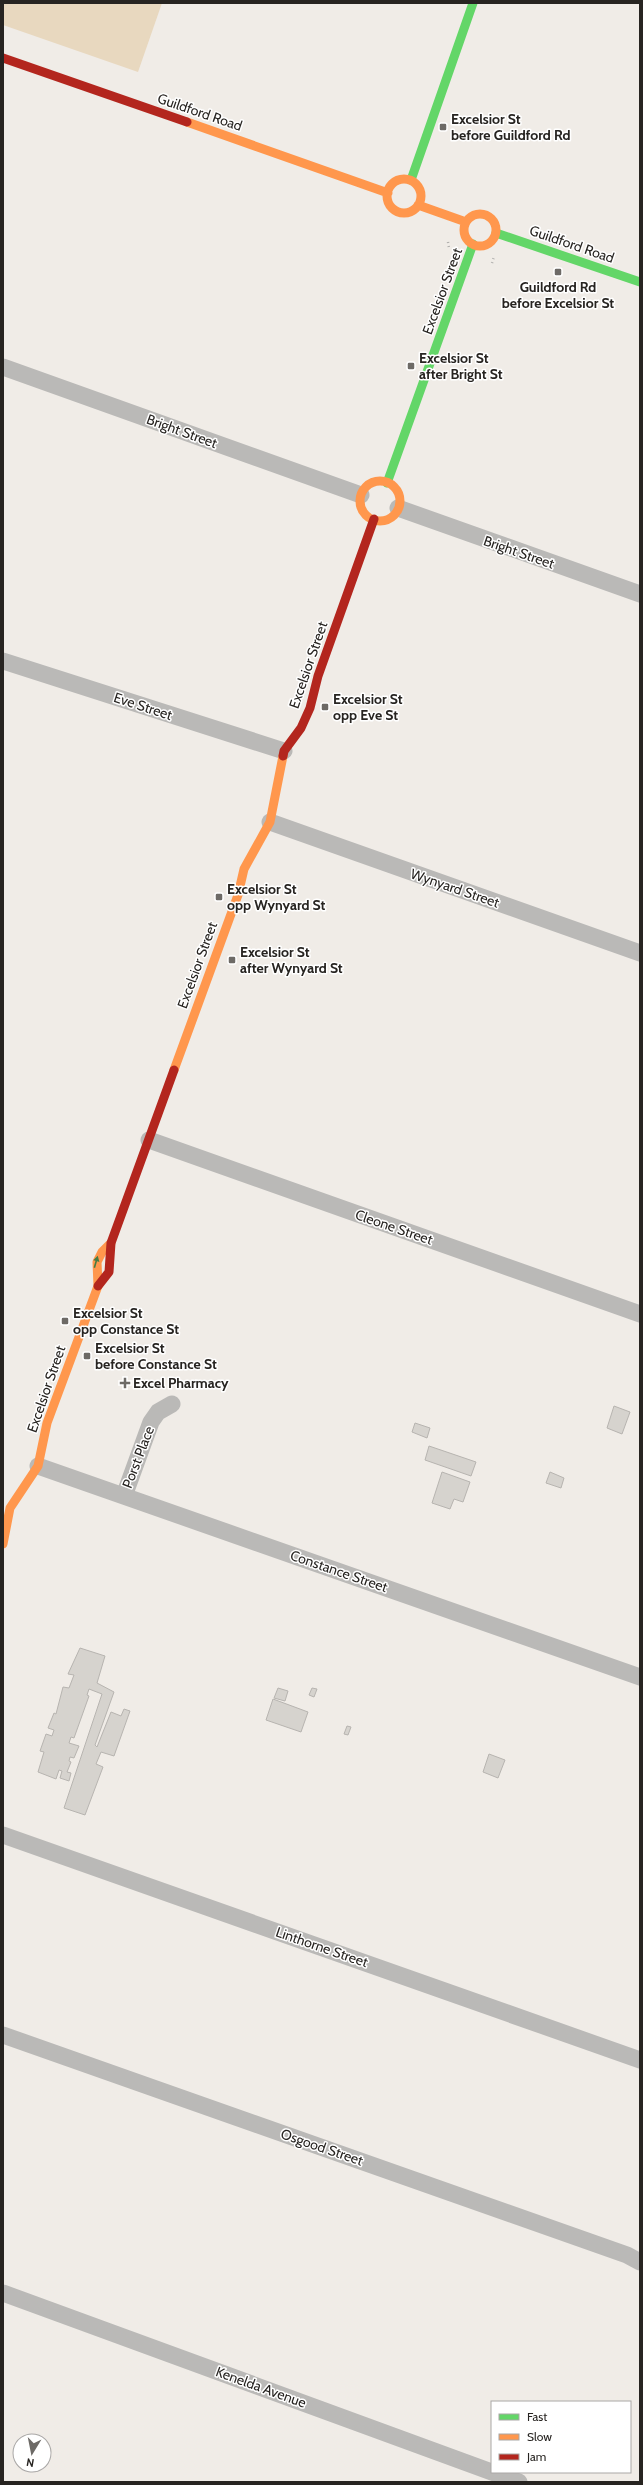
<svg xmlns="http://www.w3.org/2000/svg" width="643" height="2485" viewBox="0 0 643 2485" font-family="Cabin,sans-serif">
  <style>
    .green { fill: #e8d8bf }
    .building { fill: #d6d3ce; stroke: #b7b4b0 }
    .lines { fill: none; stroke-linecap: round; stroke-linejoin: round }
    .path { stroke: #afaeac; stroke-width: 2.5; stroke-dasharray: 1 3; stroke-linecap: butt }
    .street { stroke: #bab9b7; stroke-width: 17 }
    .fast { stroke: #63d668; stroke-width: 9 }
    .slow { stroke: #ff974d; stroke-width: 9 }
    .jam { stroke: #b3261e; stroke-width: 9 }
    .oneway { fill: #457d44 }
    .poi-dot { fill: #6d6a66; stroke: #fff; stroke-width: 1.5 }
    .labels { text-anchor: middle; dominant-baseline: central; stroke-width: 3; stroke-linejoin: round; paint-order: stroke }
    .street-label { font-size: 14px; fill: #272421; stroke: #fff }
    .poi-label { font-size: 14px; font-weight: bold; fill: #272421; stroke: #fff; text-anchor: start }
  </style>
  <rect width="100%" height="100%" fill="#f0ece7"/>
  <path class="green" d="M3,3H162L138,72L3,25Z"/>
  <path class="building" d="M614,1406L630,1412L622,1434L607,1428Z
    M415,1423L430,1428L427,1438L412,1432Z
    M429,1446L476,1462L471,1476L425,1460Z
    M442,1472L470,1482L463,1502L454,1499L450,1509L432,1503Z
    M550,1472L564,1478L561,1488L546,1483Z
    M80,1648L105,1656L97,1683L114,1692L95,1745L97,1747L111,1712L121,1716L124,1709L130,1711L114,1756L101,1752L96,1764L103,1767L85,1815L64,1808L102,1694L89,1689L87,1695L89,1696L74,1738L71,1737L69,1743L79,1746L74,1758L70,1757L69,1761L71,1762L67,1772L71,1773L69,1781L60,1778L62,1771L59,1770L56,1779L38,1772L44,1752L40,1751L46,1734L52,1736L54,1730L48,1728L54,1713L56,1714L63,1687L69,1688L74,1675L68,1674Z
    M278,1688L288,1691L285,1701L274,1698Z
    M312,1688L317,1689L314,1697L309,1695Z
    M273,1699L308,1712L301,1732L266,1720Z
    M347,1726L351,1727L348,1735L344,1734Z
    M489,1754L505,1760L498,1778L483,1772Z"/>
  <g class="lines">
    <path class="path" d="M448,242L449,248
      M492,263L494,257"/>
    <path class="street" d="M3,367L361,495
      M398,508L640,594
      M3,661L284,751
      M270,822L640,953
      M149,1140L640,1314
      M38,1466L640,1677
      M124,1496L151,1422L158,1412L172,1404
      M3,1835L640,2060
      M3,2035L627,2255L640,2262
      M3,2293L519,2482"/>
    <path class="fast" d="M411,180L473,3
      M496,233L640,282
      M387,483L473,244"/>
    <path class="slow" d="M187,122L388,193
      M387 196a17 17 0 1 1 34 0a17 17 0 1 1-34 0Z
      M418,205L466,222
      M464 230a16 16 0 1 1 32 0a16 16 0 1 1-32 0Z
      M360 501a20 20 0 1 1 40 0a20 20 0 1 1-40 0Z
      M174,1070L238,895L244,869L270,822L283,756
      M3,1544L10,1508L38,1466L47,1423L98,1286L97,1262L102,1252L111,1243"/>
    <path class="jam" d="M3,58L187,122
      M283,756L284,751L301,728L310,708L318,676L374,519
      M98,1286L109,1272L111,1243L174,1070"/>
  </g>
  <defs><path id="oneway-solid" d="M-6-.8H1V-3.2L6.5 0L1 3.2V.8H-6Z"/></defs>
  <use class="oneway" href="#oneway-solid" transform="translate(96 1262) rotate(-74)"/>
  <g class="poi-dot">
    <rect x="439" y="123" width="8" height="8" rx="2"/>
    <rect x="554" y="268" width="8" height="8" rx="2"/>
    <rect x="407" y="362" width="8" height="8" rx="2"/>
    <rect x="321" y="703" width="8" height="8" rx="2"/>
    <rect x="215" y="893" width="8" height="8" rx="2"/>
    <rect x="228" y="956" width="8" height="8" rx="2"/>
    <rect x="61" y="1317" width="8" height="8" rx="2"/>
    <rect x="83" y="1352" width="8" height="8" rx="2"/>
    <path d="M123 1377h4v4h4v4h-4v4h-4v-4h-4v-4h4z"/>
  </g>
  <g class="labels">
    <g class="street-label">
      <text transform="translate(200 112) rotate(19)">Guildford Road</text>
      <text transform="translate(572 244) rotate(19)">Guildford Road</text>
      <text transform="translate(442 291) rotate(-70)">Excelsior Street</text>
      <text transform="translate(182 431) rotate(20)">Bright Street</text>
      <text transform="translate(519 552) rotate(19)">Bright Street</text>
      <text transform="translate(308 665) rotate(-71)">Excelsior Street</text>
      <text transform="translate(143 706) rotate(18)">Eve Street</text>
      <text transform="translate(455 888) rotate(19)">Wynyard Street</text>
      <text transform="translate(197 965) rotate(-70)">Excelsior Street</text>
      <text transform="translate(394 1227) rotate(19)">Cleone Street</text>
      <text transform="translate(46 1389) rotate(-71)">Excelsior Street</text>
      <text transform="translate(138 1457) rotate(-69)">Porst Place</text>
      <text transform="translate(339 1571) rotate(19)">Constance Street</text>
      <text transform="translate(322 1947) rotate(19)">Linthorne Street</text>
      <text transform="translate(322 2147) rotate(19)">Osgood Street</text>
      <text transform="translate(261 2387) rotate(20)">Kenelda Avenue</text>
    </g>
    <g class="poi-label">
      <text x="451" y="119">Excelsior St<tspan x="451" dy="16">before Guildford Rd</tspan></text>
      <text x="558" y="287" text-anchor="middle">Guildford Rd<tspan x="558" dy="16">before Excelsior St</tspan></text>
      <text x="419" y="358">Excelsior St<tspan x="419" dy="16">after Bright St</tspan></text>
      <text x="333" y="699">Excelsior St<tspan x="333" dy="16">opp Eve St</tspan></text>
      <text x="227" y="889">Excelsior St<tspan x="227" dy="16">opp Wynyard St</tspan></text>
      <text x="240" y="952">Excelsior St<tspan x="240" dy="16">after Wynyard St</tspan></text>
      <text x="73" y="1313">Excelsior St<tspan x="73" dy="16">opp Constance St</tspan></text>
      <text x="95" y="1348">Excelsior St<tspan x="95" dy="16">before Constance St</tspan></text>
      <text x="133" y="1383">Excel Pharmacy</text>
    </g>
  </g>
  <rect width="643" height="2485" fill="none" stroke="#272421" stroke-width="8"/>
  <rect x="491" y="2401" width="140" height="72" fill="#ffffff" stroke="#a9a7a6"/>
  <rect x="499" y="2414" width="20" height="6" fill="#63d668" stroke="#a9a7a6"/>
  <text x="527" y="2421" font-size="12" fill="#272421">Fast</text>
  <rect x="499" y="2434" width="20" height="6" fill="#ff974d" stroke="#a9a7a6"/>
  <text x="527" y="2441" font-size="12" fill="#272421">Slow</text>
  <rect x="499" y="2454" width="20" height="6" fill="#b3261e" stroke="#a9a7a6"/>
  <text x="527" y="2461" font-size="12" fill="#272421">Jam</text>
  <g transform="translate(32 2453) rotate(190)"><circle r="19" fill="#ffffff" stroke="#a9a7a6"/>
  <path d="M0-3L7 15L0 10L-7 15Z" fill="#6d6a66"/>
  <text y="-6" font-size="11" font-weight="bold" text-anchor="middle" fill="#272421">N</text>
  </g>
</svg>
